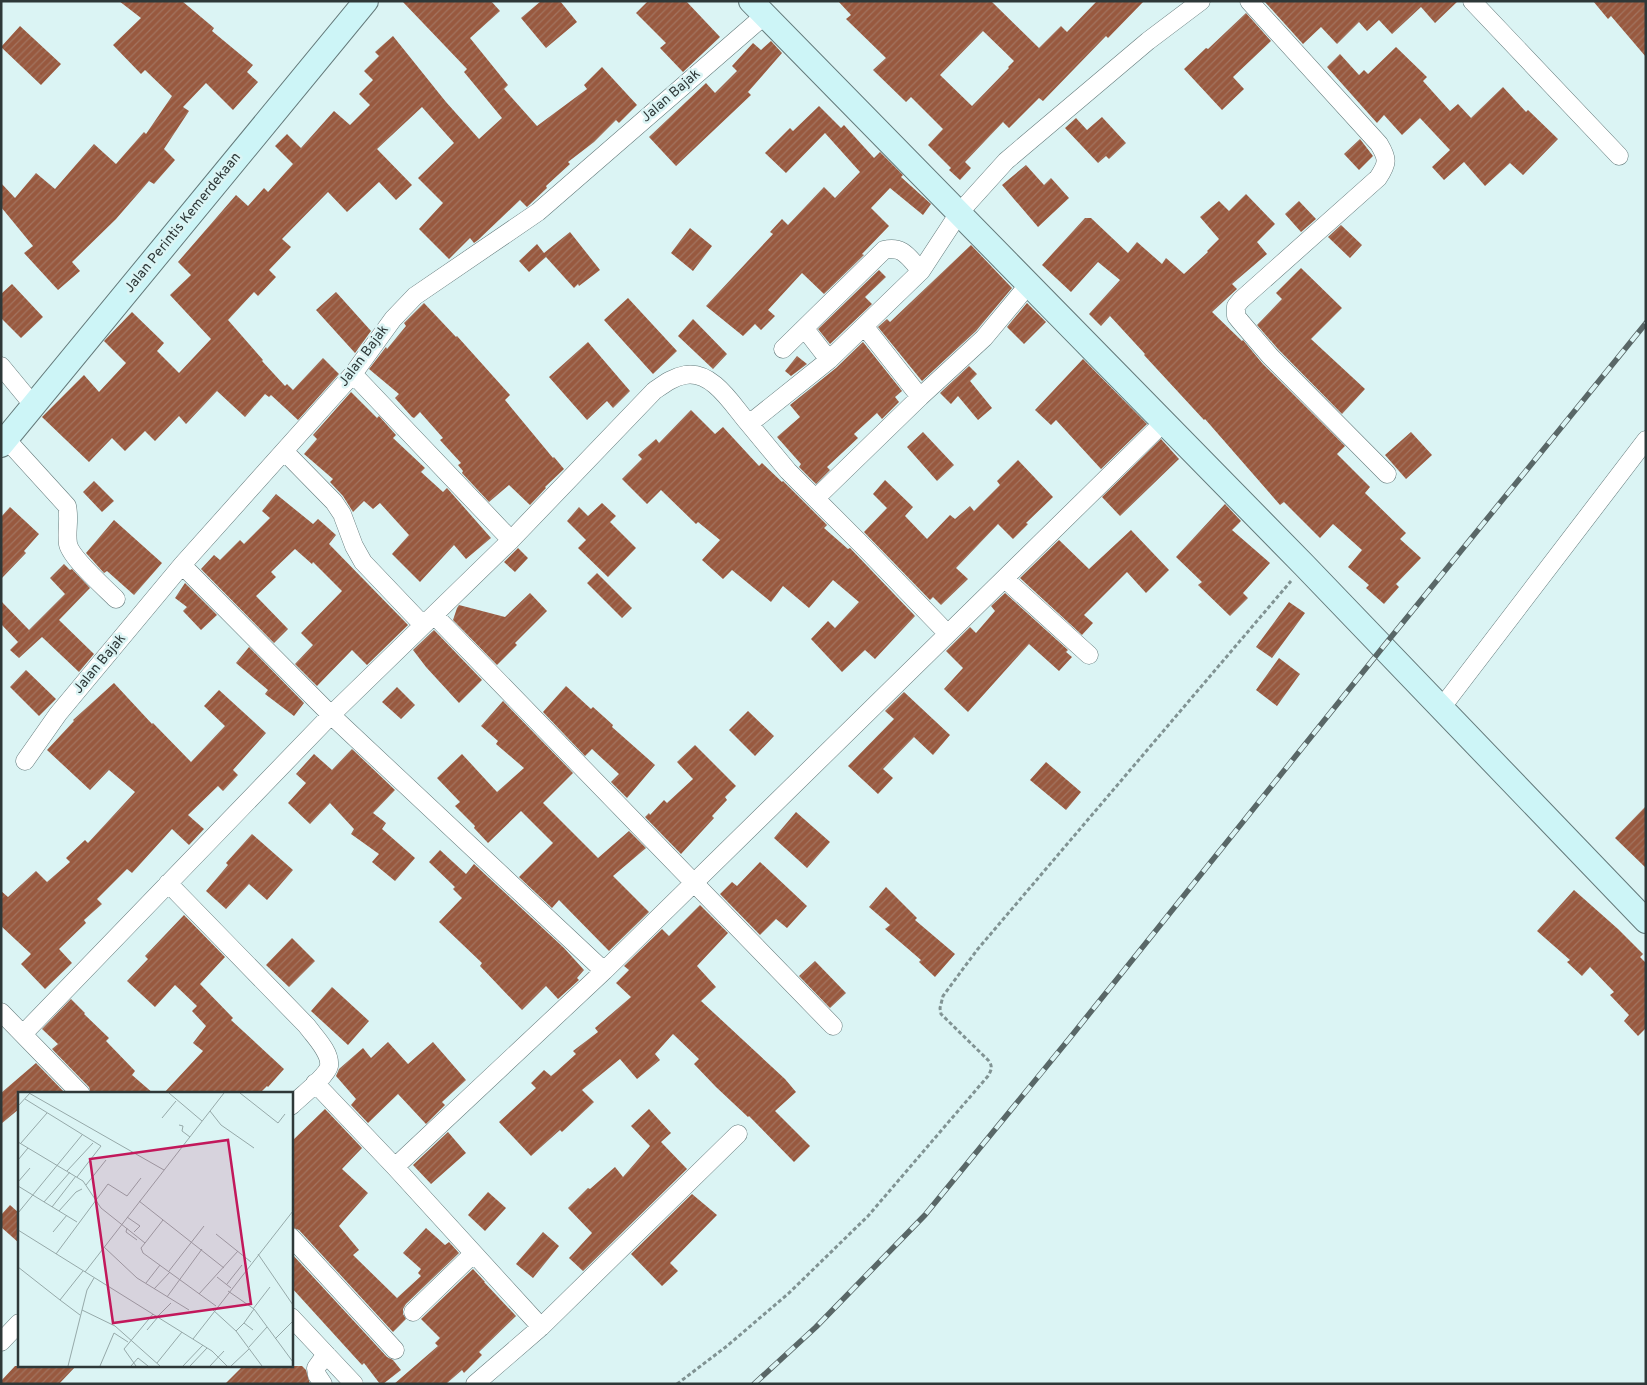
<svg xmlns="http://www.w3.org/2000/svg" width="1647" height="1385" viewBox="0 0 1647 1385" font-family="Overpass,sans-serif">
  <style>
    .building { fill: url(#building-hatch); fill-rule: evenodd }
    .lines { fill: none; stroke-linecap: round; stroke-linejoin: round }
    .street-casing { stroke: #647a7b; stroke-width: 19 }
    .secondary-casing { stroke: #647a7b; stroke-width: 26 }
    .path { stroke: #819393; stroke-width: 3; stroke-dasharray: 4 2.5; stroke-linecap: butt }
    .street { stroke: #fff; stroke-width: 18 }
    .secondary { stroke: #cdf5f7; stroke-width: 24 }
    .rail-casing { stroke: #596767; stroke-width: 5.5 }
    .rail { stroke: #dbf4f4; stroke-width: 4; stroke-dasharray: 11; stroke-linecap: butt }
    .labels { text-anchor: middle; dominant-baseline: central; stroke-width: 5; stroke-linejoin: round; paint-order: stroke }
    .street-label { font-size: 14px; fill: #2e3838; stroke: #dbf4f4 }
    .inset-road { fill: none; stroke: #96a9a9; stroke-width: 1 }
    .view { fill: #c2185b; fill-opacity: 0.15; stroke: #c2185b; stroke-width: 2.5 }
    .inset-edge { fill: none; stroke: #2e3838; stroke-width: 2.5 }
  </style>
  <defs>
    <pattern id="building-hatch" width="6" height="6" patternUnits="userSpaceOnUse" patternTransform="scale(1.25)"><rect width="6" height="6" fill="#98593f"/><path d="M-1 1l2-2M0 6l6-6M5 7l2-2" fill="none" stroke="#a27460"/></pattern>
  </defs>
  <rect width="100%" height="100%" fill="#dbf4f4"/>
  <path class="building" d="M119,1H182L214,28L212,31L253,65L247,72L258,82L233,110L206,83L183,107L189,111L164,149L175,160L154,184L149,181L116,219L72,262L80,271L58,290L24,253L33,246L1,207V183L15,198L36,173L55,189L94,144L116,164L144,132L146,134L172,96L145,70L141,74L113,45L141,18Z
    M402,1H491L500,11L470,38L508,85L504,89L537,126L587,89L584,85L602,67L637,105L619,123L616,120L594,142L568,162L570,164L546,186L547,188L527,207L520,200L478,240L474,243L470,238L449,259L419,229L443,203L418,178L454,143L422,107L377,149L412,185L396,200L379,182L347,212L328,192L282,239L291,247L269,270L276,277L258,296L254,292L228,320L263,360L262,361L285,386L287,384L293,390L323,358L339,374L298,420L271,395L269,397L265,394L245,417L217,391L186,424L179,416L155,441L145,431L125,451L112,438L89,462L42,417L84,375L99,392L126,363L104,341L132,312L164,343L157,351L179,373L211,339L170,295L191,275L178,262L236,195L248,206L264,188L268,192L293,164L275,146L287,134L301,148L334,111L350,125L370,105L359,94L373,80L364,71L379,56L375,52L393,36L446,102L479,139L502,118L464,72L467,69Z
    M541,1H560L577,22L546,48L521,18Z
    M648,1H686L720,37L683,72L660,48L666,43L636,13Z
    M838,1H991L1039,48L1061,26L1067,32L1097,1H1144L1108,38L1106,36L1043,101L1039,98L1009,128L1003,122L965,162L971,168L960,180L949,170L951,168L928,145L943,129L911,97L906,102L873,70L886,58L846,19L851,15ZM983,31L1014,61L1008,67L1009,68L972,106L940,75Z
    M1264,1H1458L1435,23L1421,7L1392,34L1379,20L1367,31L1359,22L1337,44L1321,27L1303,44Z
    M1593,1H1646V57L1611,16L1608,19Z
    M1246,13L1271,41L1233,77L1244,89L1222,110L1184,69L1206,48L1208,49Z
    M20,26L61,64L41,85L1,47Z
    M771,41L782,53L748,92L751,95L676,166L649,137L706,83L715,93L737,71L732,66L753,43L761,50Z
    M1396,47L1427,77L1423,81L1450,111L1458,104L1471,118L1503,87L1526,112L1528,110L1558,139L1523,175L1510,163L1485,186L1464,162L1444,180L1432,167L1450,150L1420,118L1402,135L1384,115L1377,123L1327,67L1340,54L1359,75L1364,70L1368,74Z
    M819,106L841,128L844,125L874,158L880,152L903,175L901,177L931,204L923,215L890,188L871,208L889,226L862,254L864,255L824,294L802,273L768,310L775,316L761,330L755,324L743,336L706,306L773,234L770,232L782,219L788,225L824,187L835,198L860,172L825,133L786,173L765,153L790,128L793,131Z
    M1102,117L1126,143L1109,159L1106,156L1098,163L1065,128L1076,118L1087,130Z
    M1360,139L1373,156L1359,170L1344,154Z
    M1026,165L1044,185L1051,178L1069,198L1038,227L1002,185Z
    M1246,194L1275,224L1257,242L1267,254L1232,284L1237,289L1212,312L1242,341L1243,340L1262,363L1345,446L1337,454L1370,487L1365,493L1406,533L1400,539L1421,558L1396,584L1399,587L1384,604L1366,588L1369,585L1348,567L1362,550L1333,524L1320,538L1284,502L1280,505L1205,419L1204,420L1144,355L1145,354L1110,316L1101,326L1089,314L1120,280L1098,262L1071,292L1042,265L1085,218H1091L1128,253L1137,242L1162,264L1166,258L1184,274L1208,252L1207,251L1219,239L1200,217L1219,201L1229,211Z
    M1299,201L1316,219L1301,232L1285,214Z
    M1341,225L1362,245L1350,258L1328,237Z
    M690,228L712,246L693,271L671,253Z
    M570,232L600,270L579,286L578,284L574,288L546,257L529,272L519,261L537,244L544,253Z
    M971,245L1012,288L976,331L922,381L878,327L887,319L890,322Z
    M1301,268L1342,308L1311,339L1365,389L1342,414L1278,349L1257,325L1282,299L1276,293Z
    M879,270L886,277L865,297L872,304L830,344L818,329Z
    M12,284L43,317L21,338L1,318V294Z
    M336,292L371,331L355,353L316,310Z
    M628,298L677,351L653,374L604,320Z
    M424,303L456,337L457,336L510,395L505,400L553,458L554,457L564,469L545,487L546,488L530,505L509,485L489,502L462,473L463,471L458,465L461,463L440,440L443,438L420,412L414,418L412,417L395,398L399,394L369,369L386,347L387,349L406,326L404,323Z
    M1027,303L1046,322L1024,344L1007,327Z
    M693,319L727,354L713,369L678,336Z
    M588,342L630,391L613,408L607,401L587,420L549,377Z
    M863,342L902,391L895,397L899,402L882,419L877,413L854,434L858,438L827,467L830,470L816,484L799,467L801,464L777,437L800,417L790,405L836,368Z
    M797,356L807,364L791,376L785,371Z
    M1083,359L1147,424L1101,469L1056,420L1051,425L1035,410Z
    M969,366L977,374L970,381L992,408L978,420L958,396L951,404L940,393Z
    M351,392L377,418L379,416L396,435L393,438L425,468L421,472L443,492L447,488L491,538L466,559L454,545L420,582L392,554L409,535L380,503L373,509L364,501L353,512L343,496L330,482L333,479L304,454L317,439L313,435Z
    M691,410L715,434L723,427L759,466L762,463L782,482L783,481L827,525L824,528L848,549L850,548L915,616L875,659L865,650L842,672L811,639L828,621L835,628L859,602L833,580L809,608L783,586L771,602L732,570L723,579L702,560L720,540L698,522L696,524L661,490L647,504L622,479L642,459L638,455L656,439L659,443Z
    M923,432L954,465L937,481L907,447Z
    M1411,432L1432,455L1406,479L1385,455Z
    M1161,439L1179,459L1120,516L1102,497Z
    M1018,460L1053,497L1026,523L1028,524L1013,539L998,524L956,568L968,579L941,605L933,597L930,600L864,532L887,508L873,494L885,480L913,507L905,516L927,539L950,515L955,519L970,506L974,511L1000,485L997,481Z
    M94,481L114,501L102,512L83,492Z
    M276,494L313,524L318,519L336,535L329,544L408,625L367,665L352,650L317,686L295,664L313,645L301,633L342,591L313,562L312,564L295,549L271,572L276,577L256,596L288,629L274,643L201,569L214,555L220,560L240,540L244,544L270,518L262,511Z
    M602,503L616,516L610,522L636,548L608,577L578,548L586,540L567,521L579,507L588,516Z
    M1225,504L1241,521L1232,530L1270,563L1243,593L1248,598L1230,616L1198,585L1202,582L1176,557Z
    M10,507L39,534L24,551L26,553L1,579V517Z
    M114,520L162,563L134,595L107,571L104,573L86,553Z
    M1131,530L1169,570L1146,593L1127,572L1084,615L1093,623L1082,635L1020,578L1059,540L1089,569Z
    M518,548L528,558L515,572L504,562Z
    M64,564L70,570L72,569L90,588L59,620L94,654L79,672L42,637L19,658L10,650L18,642L1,624V601L29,630L65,594L50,578Z
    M597,573L632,608L622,618L587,583Z
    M185,583L217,615L201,630L183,611L187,607L175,598Z
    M530,593L547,611L515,643L517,645L497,665L453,620L457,608L459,605L505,617Z
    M1005,593L1068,650L1066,652L1072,657L1059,671L1029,644L968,712L944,689L963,668L946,651L970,627L976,633L995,611L991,606Z
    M1289,602L1305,613L1272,658L1256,647Z
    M434,630L482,680L459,703L426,667L413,650Z
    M249,647L304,703L294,716L265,694L268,690L236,663Z
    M1279,658L1300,674L1277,706L1256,690Z
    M26,670L56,699L39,716L10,687Z
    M114,683L152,724L153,723L191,762L225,726L204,706L219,690L266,733L233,770L238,775L223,791L218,786L188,815L204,829L189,845L172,829L132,873L127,869L97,899L102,904L84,920L86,923L59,949L72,963L45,989L21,964L31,954L1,926V891L8,897L36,871L47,882L70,862L66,858L85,840L88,843L135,792L109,770L90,790L47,750L74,721L73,720Z
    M566,686L591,709L593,707L613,725L612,727L655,765L627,798L611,782L619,774L592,749L585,756L543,712Z
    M397,687L415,705L401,719L382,702Z
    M904,692L950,735L933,755L914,737L883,769L893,778L878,794L848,766L894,719L885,711Z
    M503,701L573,773L543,803L598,858L629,831L646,848L613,876L649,912L609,951L559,900L552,908L519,877L553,843L521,811L488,843L474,828L475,826L455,806L460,802L437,778L462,754L497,792L524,768L496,744L498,741L481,726Z
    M748,711L774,736L755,756L729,730Z
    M695,745L736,786L725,797L727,800L712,816L714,818L681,854L645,817L649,813L650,815L664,800L667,803L693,779L677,762Z
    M352,749L395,790L373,813L386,823L382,829L415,858L395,881L372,862L379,854L351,834L354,829L330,803L310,824L288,803L306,783L296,774L314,754L332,770Z
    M1046,762L1081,792L1066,810L1030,780Z
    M1646,806V868L1615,838Z
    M796,812L830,842L807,868L774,838Z
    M252,834L293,870L267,900L249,884L226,909L206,891L228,865L226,863Z
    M440,850L466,874L474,864L564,948L584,970L577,978L579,980L558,999L546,986L522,1010L480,966L482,963L439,922L462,898L453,889L455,887L429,862Z
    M760,862L807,906L787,928L776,919L760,935L720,894L732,882L737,886Z
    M886,887L917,918L915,920L955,954L935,977L919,962L921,960L885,929L890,925L869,907Z
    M1574,890L1618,929L1643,954L1640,957L1646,963V1028L1638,1036L1624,1021L1629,1015L1610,995L1614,992L1590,967L1582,976L1567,962L1570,960L1537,931Z
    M700,905L728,933L697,966L716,987L701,1001L785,1079L796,1092L775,1111L810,1146L794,1162L749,1116L748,1117L716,1087L694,1064L699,1059L673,1034L655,1054L660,1060L637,1079L620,1059L582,1090L594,1102L562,1132L560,1130L531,1156L499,1122L536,1088L531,1083L544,1070L551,1076L556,1072L576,1054L573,1051L598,1032L595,1028L631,997L616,983L629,970L624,966L662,929L669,936Z
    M184,915L225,957L200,984L233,1018L231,1020L284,1069L268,1087L267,1086L259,1094H163L203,1051L193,1043L206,1026L192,1011L197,1006L175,985L155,1007L127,981L148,959L145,956Z
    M292,938L315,961L289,987L266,965Z
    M815,961L846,993L830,1008L799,976Z
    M332,987L369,1021L348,1045L311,1011Z
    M71,999L85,1013L84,1014L109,1038L106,1041L135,1071L132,1075L154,1094H91L89,1087L52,1049L58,1044L42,1029Z
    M388,1042L408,1064L433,1042L466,1080L442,1102L445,1105L426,1124L398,1094L368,1123L351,1105L356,1099L336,1076L339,1069L363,1048L371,1058Z
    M36,1063L66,1094H19V1109L1,1124V1093Z
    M325,1109L362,1148L342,1169L368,1193L339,1226L359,1250L353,1255L397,1298L421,1276L418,1273L421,1269L403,1253L426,1228L445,1245L449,1242L459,1253L406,1304L403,1309V1314L406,1319L393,1332L299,1230L291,1227V1142Z
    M649,1109L671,1133L661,1142L687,1169L583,1271L569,1258L592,1233L568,1208L588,1188L590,1189L615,1167L623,1177L650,1146L631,1126Z
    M448,1132L466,1153L431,1184L413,1165Z
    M488,1192L506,1208L485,1231L468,1215Z
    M692,1194L717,1215L670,1263L678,1271L662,1286L631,1254Z
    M10,1205L19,1213V1243L1,1227V1215Z
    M543,1232L559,1246L533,1278L516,1264Z
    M291,1253L387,1357L393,1360L401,1370L383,1384H380L364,1363L362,1365L291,1287Z
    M473,1269L485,1282H484L516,1316L479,1352L482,1355L464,1373L462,1370L446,1384H394L438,1346L435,1343L440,1338L421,1319Z
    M15,1366H76L59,1384H1V1381Z
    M243,1366H302L306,1370L310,1384H225Z"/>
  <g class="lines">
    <defs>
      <path id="street" d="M1249,1L1379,144C1388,159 1388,163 1378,178L1241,300L1236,306V316L1240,321L1270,356L1387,474
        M1472,1L1619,156
        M865,327L920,397L984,338L1029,284
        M805,329L829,360
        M783,349L884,250C903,245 909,258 921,271
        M1,366L34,406
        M353,374L511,540
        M6,439L67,506C70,519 66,531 68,544C71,558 105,588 116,599
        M284,451L334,502L342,514L354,546L363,562L423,625
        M816,498L920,397
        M182,565L331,715L604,971
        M1005,579L1089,655
        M434,615L833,1026
        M947,633L864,547L788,471L749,424L829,360L921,271L959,213L1006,161L1148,41L1201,1
        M1442,707L1646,440
        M25,761L58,714L182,565L353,374L393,319L415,296L538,212L765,15
        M168,883L307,1026C314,1036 331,1052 329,1066C327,1076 299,1098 291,1106
        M1,1012L81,1094
        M23,1034L331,715L511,540L654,391C664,384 673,377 685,375C713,370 733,406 749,424
        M315,1083L395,1167L541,1327
        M395,1167L604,971L1164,422
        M291,1237L395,1350
        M413,1312L473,1254
        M291,1317L354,1384
        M1,1342L19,1323
        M323,1384L317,1375L316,1368L326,1354
        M475,1384L541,1327L738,1134"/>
      <path id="secondary" d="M751,1L1304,565L1646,921
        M1,445L366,1"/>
    </defs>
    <use href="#street" class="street-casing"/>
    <use href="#secondary" class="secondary-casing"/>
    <path class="path" d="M677,1384L727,1346L789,1293L868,1216L988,1076C991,1071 993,1067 989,1061L941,1014L940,1008L943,996L977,950L1291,581"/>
    <use href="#street" class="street"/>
    <use href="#secondary" class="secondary"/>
    <defs>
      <path id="rail" d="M754,1384L816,1327L925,1215L1069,1039L1383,647L1646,323"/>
    </defs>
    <use href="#rail" class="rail-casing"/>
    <use href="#rail" class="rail"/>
  </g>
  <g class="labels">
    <g class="street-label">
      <text transform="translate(671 96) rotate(-41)">Jalan Bajak</text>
      <text transform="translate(183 223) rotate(-51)">Jalan Perintis Kemerdekaan</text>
      <text transform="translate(364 356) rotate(-53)">Jalan Bajak</text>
      <text transform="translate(100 664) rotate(-50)">Jalan Bajak</text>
    </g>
  </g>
  <g transform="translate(18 1092)">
    <rect width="275" height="275" fill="#dbf4f4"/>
    <path class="inset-road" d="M11,1L146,78M151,1L184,29M222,1L260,31L267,22M7,7L83,54L59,85M0,14L12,1M192,19L203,33L236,56M144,26L158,9M161,33L165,34L164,39L172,45M0,50L65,89L83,116L127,151L145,128M3,51L29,21M0,68L10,56M49,79L75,51M0,90L12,76M68,93L88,68M0,94L59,130M121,109L206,176M26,110L52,80M34,115L58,84M41,119L58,100L64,97M0,121L64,43M109,125L122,134L116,140M109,136L108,140L119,148M0,138L194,259L209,274M35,140L49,123M198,142L233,170M127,151L123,156L125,161L198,214M86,155L119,186L171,218M38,162L90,92L109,104L123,86M240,162L275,213M0,175L42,208L65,179M151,179L186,134M67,180L206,1M199,185L213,196M128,191L142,173M209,192L224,173M136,197L152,180M210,199L236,217L275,270M181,202L220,159M149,205L184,157M42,208L62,223M235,217L252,195M64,218L97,234L142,274M195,218L218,239L244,274M139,225L153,211M226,231L236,217M129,238L140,225M218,239L226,231L235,238M175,247L275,119M257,247L275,229M231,255L249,235M139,271L164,240M50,274L69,198L76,186M82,274L96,241L110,250M113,274L120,266L130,274M118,274L106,257L135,222M165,274L185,253M172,274L189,256M192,274L206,259M213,274L231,257"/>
    <path class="view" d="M210,48L233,212L95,231L72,67Z"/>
    <rect width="275" height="275" class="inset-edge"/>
  </g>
  <rect width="1647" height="1385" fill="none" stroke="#2e3838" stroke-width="5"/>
</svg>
